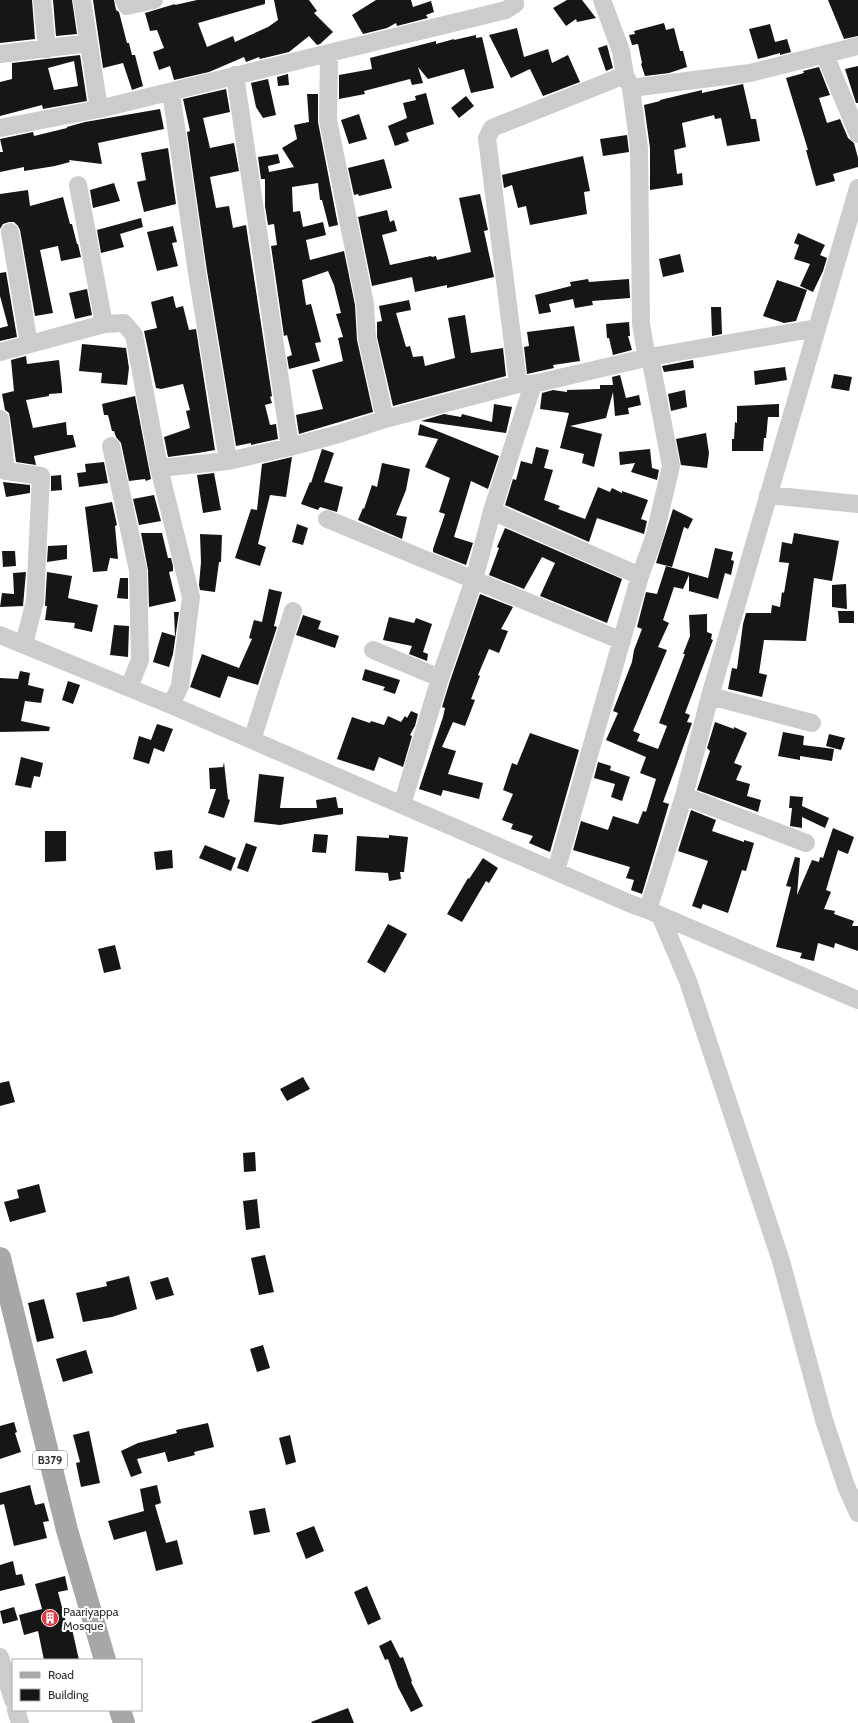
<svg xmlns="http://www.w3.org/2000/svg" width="858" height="1723" viewBox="0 0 858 1723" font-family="Cabin,sans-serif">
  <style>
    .building { fill: #161616; fill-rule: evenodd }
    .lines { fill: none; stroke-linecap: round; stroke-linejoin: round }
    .minor { stroke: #ccc; stroke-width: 18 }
    .major { stroke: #a7a7a7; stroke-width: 22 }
    .labels { text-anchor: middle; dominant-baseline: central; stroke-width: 4; stroke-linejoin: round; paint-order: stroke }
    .shield { fill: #fff; stroke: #6d6d6d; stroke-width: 1 }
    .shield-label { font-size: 11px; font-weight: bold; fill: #2f2f2f }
    .poi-label { font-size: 12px; fill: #2f2f2f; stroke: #fff; text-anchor: start }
  </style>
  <rect width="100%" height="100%" fill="#fff"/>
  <path class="building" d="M0,0H32L35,39L0,43Z
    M53,0H72L77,34L56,36Z
    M93,0H114L116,10L119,12L127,43H129L132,55H135L143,86L132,90L123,63L103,68Z
    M197,0H265V4L198,23L207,47L233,36L235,42L268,27L278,20L274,0H309L317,11L314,13L333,32L320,44L317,45L309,36L289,52L260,59L259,57L246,62L244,57L209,72L174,80L170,66L159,70L153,52L164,48L157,30L150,31L145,13L175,4V5Z
    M376,0H411L413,7L431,1L434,12L426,15L428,18L397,26L396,23L387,28L363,34L352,15Z
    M567,0H582L596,18L577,22L576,19L566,26L553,8Z
    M828,0H858V36L844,39Z
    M664,23L666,30L674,28L680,51H683L687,67L669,73L645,76L641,64L642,63L638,44L632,45L629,35L635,34L634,31Z
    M770,24L775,42L787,39L791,52L780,55V53L758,59L749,29Z
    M517,28L524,57L548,49L552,63L568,55L580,82L543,96L530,69L511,78L489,35Z
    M476,35V38L482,37L494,88L471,93L464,69L428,79L418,67L423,83L412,85L410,79L364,91L365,94L339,99V75L372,69L370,58L436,41V44L454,39V40Z
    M607,45L613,68L606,71L598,48Z
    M80,55L87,101L43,109L42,105L0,116V82L12,79V63ZM74,61L78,86L54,90L48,68Z
    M858,66V103H856L845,69Z
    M819,67L830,95L819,98L827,123L840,119L848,138L854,143L858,158V167L833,174L835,181L816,186L806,150H808L786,78L804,73L803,71Z
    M288,74L289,85L278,86L277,77Z
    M268,79L276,115L263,118L256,107L251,83Z
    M743,84L751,119H756L760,141L727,146L721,118L715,119L714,115L682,123L686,147L674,150L677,174L682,173L683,185L650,190V148L644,105L660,101V100L702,90V93Z
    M226,89L230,112L203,118L210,148L234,143L239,171L210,177L216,208L229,206L233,228L246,225L272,396L270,397L272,403L265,405L270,425L276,424L278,439L251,445V443L236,446L207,271L187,132L190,131L183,99Z
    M426,93L434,124L406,133L409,141L395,146L388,126L407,118L403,103L416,100L415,96Z
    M307,94H318V122L338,225L329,227L322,200H320L318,183L292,187L293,212L300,211L303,227L323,222L326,235L306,240L310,260L344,251L355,305L357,340L373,412L299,434L296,415L323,409L312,370L343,361L338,338L343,337L336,314L341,313L334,285L328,271L302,280L306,305L311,304L321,342L315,343L320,361L289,369L287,357L292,355L287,335L284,336L271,246L277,245L274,224L268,225L265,206V179H261L258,157L278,154L280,163L268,166L269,172L294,167L282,148L297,139L294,125L309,122Z
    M466,96L474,106L459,118L451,108Z
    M160,109L164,129L98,143L102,164L69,160L70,162L55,166L24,171V167L0,172V152H3L0,139L33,132L34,136L67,128V127L85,122Z
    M359,114L367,139L349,144L341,120Z
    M627,135L629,152L603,156L600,139Z
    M168,148L176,204L144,212L137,182L146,180L141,153Z
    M583,156L590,191L584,192L587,214L530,225L526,206L518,208L512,185L504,188L502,175Z
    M384,159L392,188L359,196L358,194L354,195L348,168Z
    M114,183L120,201L93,208L90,190Z
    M28,190L30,206L63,197L70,224H72L77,244H78L81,257L61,261L58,246L40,250L53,313L35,316L20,230L18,226L14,222H9L3,224L0,229V194Z
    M480,194L488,230L484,231L494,277L447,288V285L415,292L412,277L372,286L358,217L387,210L390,222L394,220L397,231L382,235L390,265L431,256L432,257L436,256L437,260L471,252L459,198Z
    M141,218L143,227L120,234L124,247L101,253L97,230Z
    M173,226L177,242L172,243L178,266L157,271L147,232Z
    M798,233L825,245L820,255L827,258L823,271L813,292L800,286L810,264L794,259L799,245L794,243Z
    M680,254L684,272L663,277L659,259Z
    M6,272L17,337L0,341V328L8,326L0,296V273Z
    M588,279L589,282L629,279L630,298L592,301L593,305L575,308L573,299L549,304L551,312L539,314L535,295L571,286L570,282Z
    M777,280L807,290L796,321L784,323L763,316Z
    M87,289L92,315L75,319L69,293Z
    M173,296L176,308L183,306L189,330L196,329L215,450L198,453L168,457L164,437L190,428L186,411L190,410L183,384L161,389L156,388L144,331L157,328L151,302Z
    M409,300L411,310L396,313L406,347L410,346L413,357L423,356L425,366L455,358L448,318L465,315L471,353L503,348L506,376L393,406L377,337V322L382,321L379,306Z
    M711,307H721L722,334L712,336Z
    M629,322L630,336H628L632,350L613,355L609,338H607L606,324Z
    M574,326L580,361L553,365L554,368L527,374L524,347L529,346L527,332Z
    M82,344L126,348L129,368L127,385L101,383L102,373L79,371Z
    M26,356L27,364L59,360L62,388V393L49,394V396L26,400L33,428L66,422L67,435H73L76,447L34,456L36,465L16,462L10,418L9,413L5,410L2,394L14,391L11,360Z
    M693,360L694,368L664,372L662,366Z
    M785,367L787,380L755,385L754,371Z
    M834,374L852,377L849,391L831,388Z
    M620,375L626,398L639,395L641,405L628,408L629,414L615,416L613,392L606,418L570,426L602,434L594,467L582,463L584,454L560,448L569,413L540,409L542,393L553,390L567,392V390L600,389V385H613L612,377Z
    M685,390L687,407L671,411L668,394Z
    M135,396L151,479L146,481L145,479L129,481L121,443L116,437L114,431H112L108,415H104L102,404Z
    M494,404L512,407L506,433L421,421L444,414L461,417L462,414L492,422Z
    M779,404V417H768L766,438H764L763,451H732V439H734L735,422L737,423V406Z
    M420,424L499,456L488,489L471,481L454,537L473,543L466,565L433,552V549L445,514L439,512L450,478L425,467L438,439L418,435Z
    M706,433L709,453L707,468L681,465L676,439Z
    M536,447L549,450L544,468L553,470L544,500L560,506L558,509L585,519L598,487L610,492L612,488L622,493V491L648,500L641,519L647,521L644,534L597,518L589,542L505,505L513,479L516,480L521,461L532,464Z
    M322,449L334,453L324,482L343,487L337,512L320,507L318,510L301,504L310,482L311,483Z
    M650,449L652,468L659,470L657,480L631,472L635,463L620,465L619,452Z
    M292,457L286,497L270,495L258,544L266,547L260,566L235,558L251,509L257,510L262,464Z
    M104,462L108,483L79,487L77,473L86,472L85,464Z
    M382,463L410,469L406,490L396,515L407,517L402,539L358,520L363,508L364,509L372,485L377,487Z
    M214,473L221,510L203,513L197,475Z
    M61,475L62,490L51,491V476Z
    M3,482L30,485V493L6,497Z
    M154,495L161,521L139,525L133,499Z
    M112,502L117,525L115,526L118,559L110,558L107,571L93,572L85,507Z
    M673,509L693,519L688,529L684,527L672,567L656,563Z
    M297,524L308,528L303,545L292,542Z
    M505,528L622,579L607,623L540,596L555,563L542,557L524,589L489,575L499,548L497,547Z
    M141,533H162L168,558H171L173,566V571L169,572L176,601L149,607L148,570Z
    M794,533L839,541L832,581L814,578L806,641L764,640L759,673L767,675L762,697L728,689L732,668L737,669L743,624L746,613H771L772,605L780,607L782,592L784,593L789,563L779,562L782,542L792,544Z
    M200,534L222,535L221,562H219L215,592L200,590L199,585L201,562Z
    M67,545V559L47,562L48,546Z
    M715,548L733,552L731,560L734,561L731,575L725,573L718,599L689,591V575L683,589L674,587L663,620L669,623L658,647L667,650L633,731L640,734L637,741L658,749L667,726L659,723L685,654H683L690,636L689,615L707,614V632L712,634L711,639L713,640L685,713L690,715L687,722L692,723L663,802L669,804L642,894L631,890L634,880L626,878L630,867L573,850L581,821L608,830L613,816L638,824L643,811L646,812L656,779L640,773L646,757L606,740L618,713L613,711L632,662L634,650L642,629L637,627L646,592L657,594L666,566L708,578Z
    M2,551H15L16,566L3,567Z
    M26,572L23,606L0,607L2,593L14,594L13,573Z
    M47,572L72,576L68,598L98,605L92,632L74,628L75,623L45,620L47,606H45Z
    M120,578H128V599L117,598Z
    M846,584L847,609L832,607V585Z
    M269,589L282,592L274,626L277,627L258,685L228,676L220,698L190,687L202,654L239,668L252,639L249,638L254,620L262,622Z
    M480,594L513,607L501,629L508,631L499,653L489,649L478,675L480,676L471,699L475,700L465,726L453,722L442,747L456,751L448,774L483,783L479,799L443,790L441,796L419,789L443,717L445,708L442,707L450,681Z
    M838,611H854V623H839Z
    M174,612H179L173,654L169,667L153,662L162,632L175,636Z
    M303,615L321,621L318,629L339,636L335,648L296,635Z
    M389,617L414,623L416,618L432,624L423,652L428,654L427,661L409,654L412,646L383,640Z
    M114,625L129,626L128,657L110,655Z
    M365,669L400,680L395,694L383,690L385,687L362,680Z
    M20,671L30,673L28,685L44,689L41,703L25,701L21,721L50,727L49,731L0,732V678L18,679Z
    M68,681L80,685L73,704L62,700Z
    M411,711L418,714L415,726L410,735L412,736L403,767L379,757L374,771L337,759L352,717L370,723L371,721L384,725L388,716L401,722L405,716L407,718Z
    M715,722L734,729V727L747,733L734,763L742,766L736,780L750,784L747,796L761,800L758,812L697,790L710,751L707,748Z
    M157,724L173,729L164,752L154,748L149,764L133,759L139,736L151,740Z
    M783,732L804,736L803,745L834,749L832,761L800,756V760L778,756Z
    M530,733L579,750L550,852L529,843L533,836L511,829L513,824L502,820L513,794L503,790L512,763L517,765Z
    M829,734L845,738L841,750L826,746Z
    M21,757L43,763L40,777L34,776L31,788L15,785Z
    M224,762L228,799L230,800L224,818L208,813L216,789H210L209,768L223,767Z
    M598,762L611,766L610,770L630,777L622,801L611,797L615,784L594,778Z
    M259,774L284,777L280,808H317L316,800L336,797L338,808H343V814L280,825L254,822Z
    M790,796L803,797L802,806L829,818L825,828L802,817V828L790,826L792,808H789Z
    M691,810L716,820L712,831L744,842V840L754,843L746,871L742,870L728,913L703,904L701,909L692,906L708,861L678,851Z
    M833,828L854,837L848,854L838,850L826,890L831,892L824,909L835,911L834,914L854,921L852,926H858V951L835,943L834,948L818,943L814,961L800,958L802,953L776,947L791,887L786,886L795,857L800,858L797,895L812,860L819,862L820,857L823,858Z
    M45,831H66V861L45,862Z
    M314,834L328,835L326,853L312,852Z
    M389,835L408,837L404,872H400L401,879L389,881L388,873L355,871L357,836L389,838Z
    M246,843L257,847L248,872L237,868Z
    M205,845L236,858L231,871L199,858Z
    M172,850L173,868L156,870L154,852Z
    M483,858L498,868L489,883L486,881L462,922L447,914L468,878L469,879Z
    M388,924L407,934L385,973L367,962Z
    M115,945L121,969L104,973L98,949Z
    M303,1077L310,1089L287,1101L280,1089Z
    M9,1081L15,1102L0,1106V1083Z
    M255,1152L256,1171L244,1172L243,1153Z
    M39,1184L46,1212L10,1222L4,1202L19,1198L17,1190Z
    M257,1199L260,1228L246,1230L243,1201Z
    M265,1255L274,1292L259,1295L251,1258Z
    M129,1276L137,1309L112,1317L83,1322L76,1293L107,1286L106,1282Z
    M168,1277L174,1295L156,1300L150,1282Z
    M44,1299L54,1338L37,1342L28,1303Z
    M263,1345L270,1368L257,1372L250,1349Z
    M86,1350L93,1373L63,1382L56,1359Z
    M14,1422L17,1432L15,1433L21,1452L0,1459V1426Z
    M208,1423L214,1447L194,1452L195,1455L168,1462L165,1452L137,1459L142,1473L131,1477L121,1451L138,1443L177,1433L176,1430Z
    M89,1431L100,1483L81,1487L76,1463L80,1462L73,1435Z
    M290,1435L296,1462L286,1465L279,1438Z
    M30,1485L35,1505L44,1503L49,1521L43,1522L47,1538L14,1546L4,1504L0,1505V1493Z
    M157,1485L161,1503L155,1505L166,1543L177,1540L183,1564L156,1571L146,1531L114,1540L108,1521L144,1511L140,1489Z
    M265,1508L270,1532L254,1535L249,1511Z
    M314,1526L324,1551L306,1559L296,1533Z
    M13,1561L16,1575L22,1574L25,1585L0,1591V1565Z
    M65,1576L68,1590L58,1592L68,1630L72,1629L79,1660H44L38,1631L24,1635L19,1615L42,1609L35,1584Z
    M367,1586L381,1619L368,1625L354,1592Z
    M14,1607L18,1620L3,1624L0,1611Z
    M391,1640L400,1658L403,1657L412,1681L411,1682L423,1706L411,1712L398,1687L388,1659L385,1660L379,1646Z
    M348,1708L354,1723H312L311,1722Z"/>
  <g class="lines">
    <path class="minor" d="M42,0L47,49
      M82,0L99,109
      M124,0L127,6L154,0
      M602,0L621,51L625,75L631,88L639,148L641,324L647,359
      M329,53L328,120L365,304L367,338L385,419
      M0,54L88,43
      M825,55L858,134
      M235,75L290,447
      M631,88L750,73L858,46
      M171,92L197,273L228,461
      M0,128L99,109L506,10L515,4L514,0
      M78,185L104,324
      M10,232L29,344
      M0,352L104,324L124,323L134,335L159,468L191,597L180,686L171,705
      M518,384L487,138L492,128L625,75
      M0,419L6,471L41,476L35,601L24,644
      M111,446L138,570L140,660L129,687
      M159,468L228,461L290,447L339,434L385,419L518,384H533L650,357L817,328
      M768,495L858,504
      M492,511L640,576
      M327,519L622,641
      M0,635L171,705L631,904L648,910L858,1000
      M373,650L440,678
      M710,696L812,723
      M252,740L293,611
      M684,796L806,843
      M402,805L440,678L474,580L492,511L533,384
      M556,871L640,576L654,538L671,466L650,357
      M648,910L684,796L710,696L858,188
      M660,915L688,981L781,1261L824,1420L846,1486L858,1513
      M0,1657L13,1700
      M16,1710L20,1723"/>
    <path class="major" d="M0,1258L67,1530L105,1660
      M120,1710L124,1723"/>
  </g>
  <defs>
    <symbol id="building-disc" viewBox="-11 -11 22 22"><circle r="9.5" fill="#df3944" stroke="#fff"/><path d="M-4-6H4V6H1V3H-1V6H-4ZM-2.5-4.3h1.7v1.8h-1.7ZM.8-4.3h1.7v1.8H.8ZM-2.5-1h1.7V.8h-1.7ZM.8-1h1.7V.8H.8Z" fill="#fff"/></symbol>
  </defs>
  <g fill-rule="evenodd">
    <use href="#building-disc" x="40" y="1608" width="20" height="20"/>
  </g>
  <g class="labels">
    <rect class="shield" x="33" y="1451" width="34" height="18" rx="3"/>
    <g class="shield-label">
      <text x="50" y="1460">B379</text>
    </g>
    <g class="poi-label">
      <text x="63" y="1611">Paariyappa<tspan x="63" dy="14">Mosque</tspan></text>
    </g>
  </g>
  <rect x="12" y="1659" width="130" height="52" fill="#ffffff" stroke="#acacac"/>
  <rect x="20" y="1672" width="20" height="6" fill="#a7a7a7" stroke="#acacac"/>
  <text x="48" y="1679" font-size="12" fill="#2f2f2f">Road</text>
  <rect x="20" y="1689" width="20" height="12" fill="#161616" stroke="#acacac"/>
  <text x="48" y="1699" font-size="12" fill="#2f2f2f">Building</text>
</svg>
